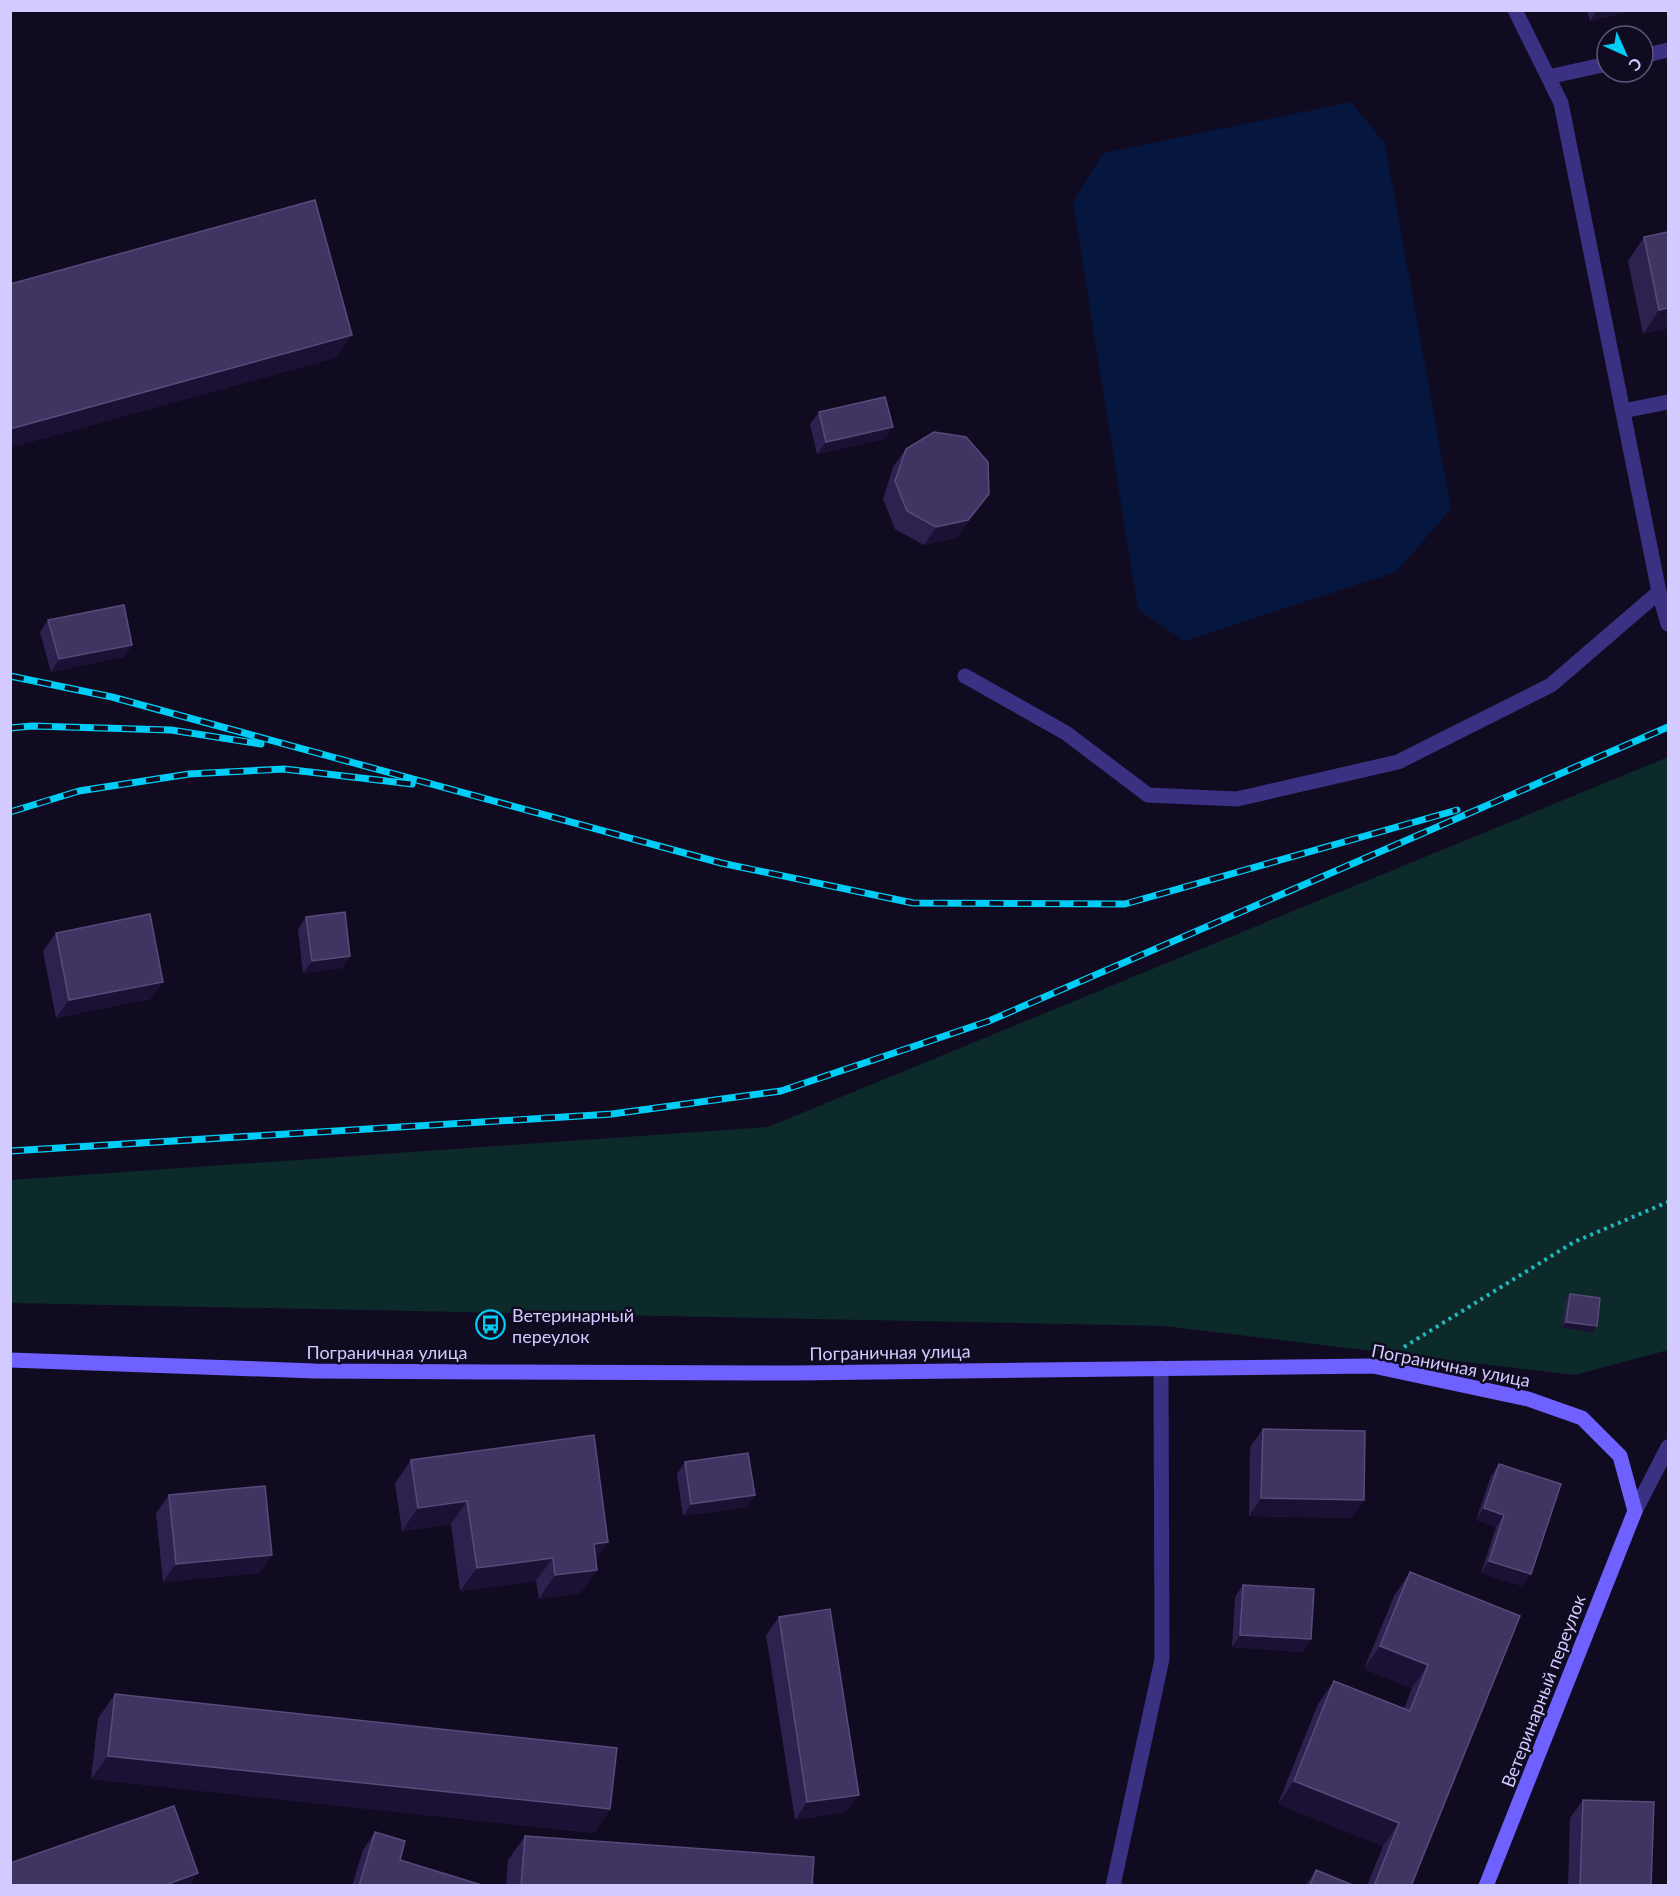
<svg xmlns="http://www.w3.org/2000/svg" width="1679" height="1896" viewBox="0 0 1679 1896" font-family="Lato,sans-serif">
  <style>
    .green { fill: #0d2a2a }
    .water { fill: #05163f }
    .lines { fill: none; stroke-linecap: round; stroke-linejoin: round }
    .path { stroke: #23b9ba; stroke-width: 4; stroke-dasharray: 3 4.5; stroke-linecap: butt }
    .service { stroke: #3a3183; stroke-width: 15 }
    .minor { stroke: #3a3183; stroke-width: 15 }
    .secondary { stroke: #6e61ff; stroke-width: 15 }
    .rail-casing { stroke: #00cdf5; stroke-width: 7 }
    .rail { stroke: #100b20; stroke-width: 4.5; stroke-dasharray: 14; stroke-linecap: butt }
    .wall { fill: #2d224f }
    .shaded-wall { fill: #1a1134 }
    .building { fill: #3f3462; stroke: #564b7b; stroke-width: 1.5 }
    .labels { text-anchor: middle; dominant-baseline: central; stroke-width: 5; stroke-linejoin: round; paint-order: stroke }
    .poi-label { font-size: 18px; fill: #d3caff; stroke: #100b20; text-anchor: start }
    .street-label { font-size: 18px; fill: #d3caff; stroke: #100b20 }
  </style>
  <rect width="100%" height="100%" fill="#100b20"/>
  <path class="green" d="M1668,757V1350L1575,1375L1164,1326L11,1303V1180L768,1127Z"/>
  <path class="water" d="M1351,102L1385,144L1451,509L1396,572L1185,641L1138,610L1073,202L1103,153Z"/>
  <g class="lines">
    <path class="path" d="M1404,1347L1574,1242L1668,1202"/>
    <path class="service" d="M965,676L1066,733L1148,795L1237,799L1398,762L1551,685L1659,592
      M1113,1886L1162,1659L1161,1368"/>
    <path class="minor" d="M1515,10L1561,103L1659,592L1668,624
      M1643,56L1668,50
      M1548,77L1607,64
      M1623,411L1668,402
      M1635,1511L1668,1447"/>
    <path class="secondary" d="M10,1360L315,1371L491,1372L795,1373L1373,1366L1528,1399L1582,1418L1620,1456L1635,1511L1486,1886"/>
    <defs>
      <path id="rail" d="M10,676L112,697L721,863L913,903L1125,904L1457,810
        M10,728L32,726L171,730L261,744
        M10,812L79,791L189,774L284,769L412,784
        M10,1151L612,1114L781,1091L989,1021L1668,727"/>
    </defs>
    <use href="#rail" class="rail-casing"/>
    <use href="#rail" class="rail"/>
  </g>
  <path class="wall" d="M1587,10H1633L1590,21Z
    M1644,237L1668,328L1643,334L1628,261Z
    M819,412L893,427L884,439L817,454L810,424Z
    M906,449L989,494L976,512L956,538L924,545L895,529L883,499L893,467Z
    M48,620L132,645L124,657L51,672L40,632Z
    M306,917L350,956L342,968L303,973L298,929Z
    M56,933L163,982L150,999L56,1018L43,951Z
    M1570,1294L1592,1332L1562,1328L1566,1300Z
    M1263,1429L1364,1500L1351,1518L1249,1516L1250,1447Z
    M411,1460L596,1560L597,1570L580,1593L539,1599L536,1581L460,1591L451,1524L402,1531L395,1483Z
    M685,1462L755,1495L746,1507L683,1516L677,1474Z
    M1499,1464L1522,1586L1481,1573L1496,1527L1476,1520L1491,1476Z
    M169,1495L272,1555L259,1573L163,1582L156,1513Z
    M1410,1572L1520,1616L1411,1886H1367L1383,1846L1278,1804L1318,1704L1334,1681L1404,1709L1412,1688L1364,1669L1394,1596Z
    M1243,1585L1303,1652L1232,1647L1235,1597Z
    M779,1617L846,1812L795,1820L766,1635Z
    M115,1694L610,1809L594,1833L91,1779L98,1718Z
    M1583,1800L1651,1886H1568L1570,1818Z
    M375,1832L400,1860L485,1886H352L363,1850Z
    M525,1836L812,1886H506L508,1860Z
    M1316,1870L1355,1886H1305Z"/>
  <path class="shaded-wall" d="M1597,10H1633L1590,21Z
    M1668,308V328L1643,334L1659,310Z
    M352,335L336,358L10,448V429Z
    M893,427L884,439L817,454L826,442Z
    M989,494L976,512L956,538L924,545L936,527Z
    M132,645L124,657L51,672L59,659Z
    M350,956L342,968L303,973L312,961Z
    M163,982L150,999L56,1018L69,1000Z
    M1566,1322L1597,1326L1592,1332L1562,1328Z
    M755,1495L746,1507L683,1516L691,1504Z
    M1261,1498L1364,1500L1351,1518L1249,1516Z
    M467,1501L451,1524L402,1531L418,1508Z
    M1484,1508L1504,1515L1496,1527L1476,1520Z
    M608,1542L592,1566L594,1544Z
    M272,1555L259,1573L163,1582L176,1564Z
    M553,1558L536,1581L460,1591L477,1568Z
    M1489,1561L1531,1574L1522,1586L1481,1573Z
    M597,1570L580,1593L539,1599L555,1575Z
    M1240,1635L1311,1639L1303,1652L1232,1647Z
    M1380,1646L1428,1665L1412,1688L1364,1669Z
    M108,1756L610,1809L594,1833L91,1779Z
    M1294,1781L1399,1823L1383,1846L1278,1804Z
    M859,1795L846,1812L795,1820L807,1802Z
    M198,1873L189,1886H163Z"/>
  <path class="building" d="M315,200L352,335L10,429V284Z
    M1668,232V308L1659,310L1644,237Z
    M885,397L893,427L826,442L819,412Z
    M934,432L966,437L988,462L989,494L968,520L936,527L907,511L895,481L906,449Z
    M124,605L132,645L59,659L48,620Z
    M345,912L350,956L312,961L306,917Z
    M150,914L163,982L69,1000L56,933Z
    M1570,1294L1600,1298L1597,1326L1566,1322Z
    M1263,1429L1365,1431L1364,1500L1261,1498Z
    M594,1435L608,1542L594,1544L597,1570L555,1575L553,1558L477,1568L467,1501L418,1508L411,1460Z
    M748,1453L755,1495L691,1504L685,1462Z
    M1499,1464L1561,1484L1531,1574L1489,1561L1504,1515L1484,1508Z
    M265,1486L272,1555L176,1564L169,1495Z
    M1410,1572L1520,1616L1411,1886H1374L1399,1823L1294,1781L1334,1681L1410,1711L1428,1665L1380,1646Z
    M1243,1585L1314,1589L1311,1639L1240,1635Z
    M830,1609L859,1795L807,1802L779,1617Z
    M115,1694L617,1748L610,1809L108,1756Z
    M1583,1800L1654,1802L1651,1886H1580Z
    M174,1806L198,1873L163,1886H10V1863Z
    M375,1832L405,1841L400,1860L485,1886H359Z
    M525,1836L814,1857L812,1886H521Z
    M1316,1870L1355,1886H1310Z"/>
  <defs>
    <symbol id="bus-ring" viewBox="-11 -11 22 22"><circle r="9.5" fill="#100b20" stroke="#00cdf5" stroke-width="1.5"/><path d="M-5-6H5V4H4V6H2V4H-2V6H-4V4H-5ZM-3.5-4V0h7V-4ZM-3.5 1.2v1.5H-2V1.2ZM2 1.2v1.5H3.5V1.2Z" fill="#00cdf5"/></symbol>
  </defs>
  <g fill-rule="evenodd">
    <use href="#bus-ring" x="474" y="1308" width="33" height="33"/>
  </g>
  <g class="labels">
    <g class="poi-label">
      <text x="512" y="1315">Ветеринарный<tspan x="512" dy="21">переулок</tspan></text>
    </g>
    <g class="street-label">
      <text x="387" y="1352">Пограничная улица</text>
      <text transform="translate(890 1352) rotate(-1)">Пограничная улица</text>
      <text transform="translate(1451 1365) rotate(11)">Пограничная улица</text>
      <text transform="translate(1543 1691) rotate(-69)">Ветеринарный переулок</text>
    </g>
  </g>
  <rect width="1679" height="1896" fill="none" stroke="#d3caff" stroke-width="24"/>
  <g transform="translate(1625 54) rotate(135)"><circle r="28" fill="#100b20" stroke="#5e5779" stroke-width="1.5"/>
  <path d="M0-4.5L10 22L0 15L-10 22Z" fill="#00cdf5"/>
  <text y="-9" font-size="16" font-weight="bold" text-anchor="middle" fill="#d3caff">С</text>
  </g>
</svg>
